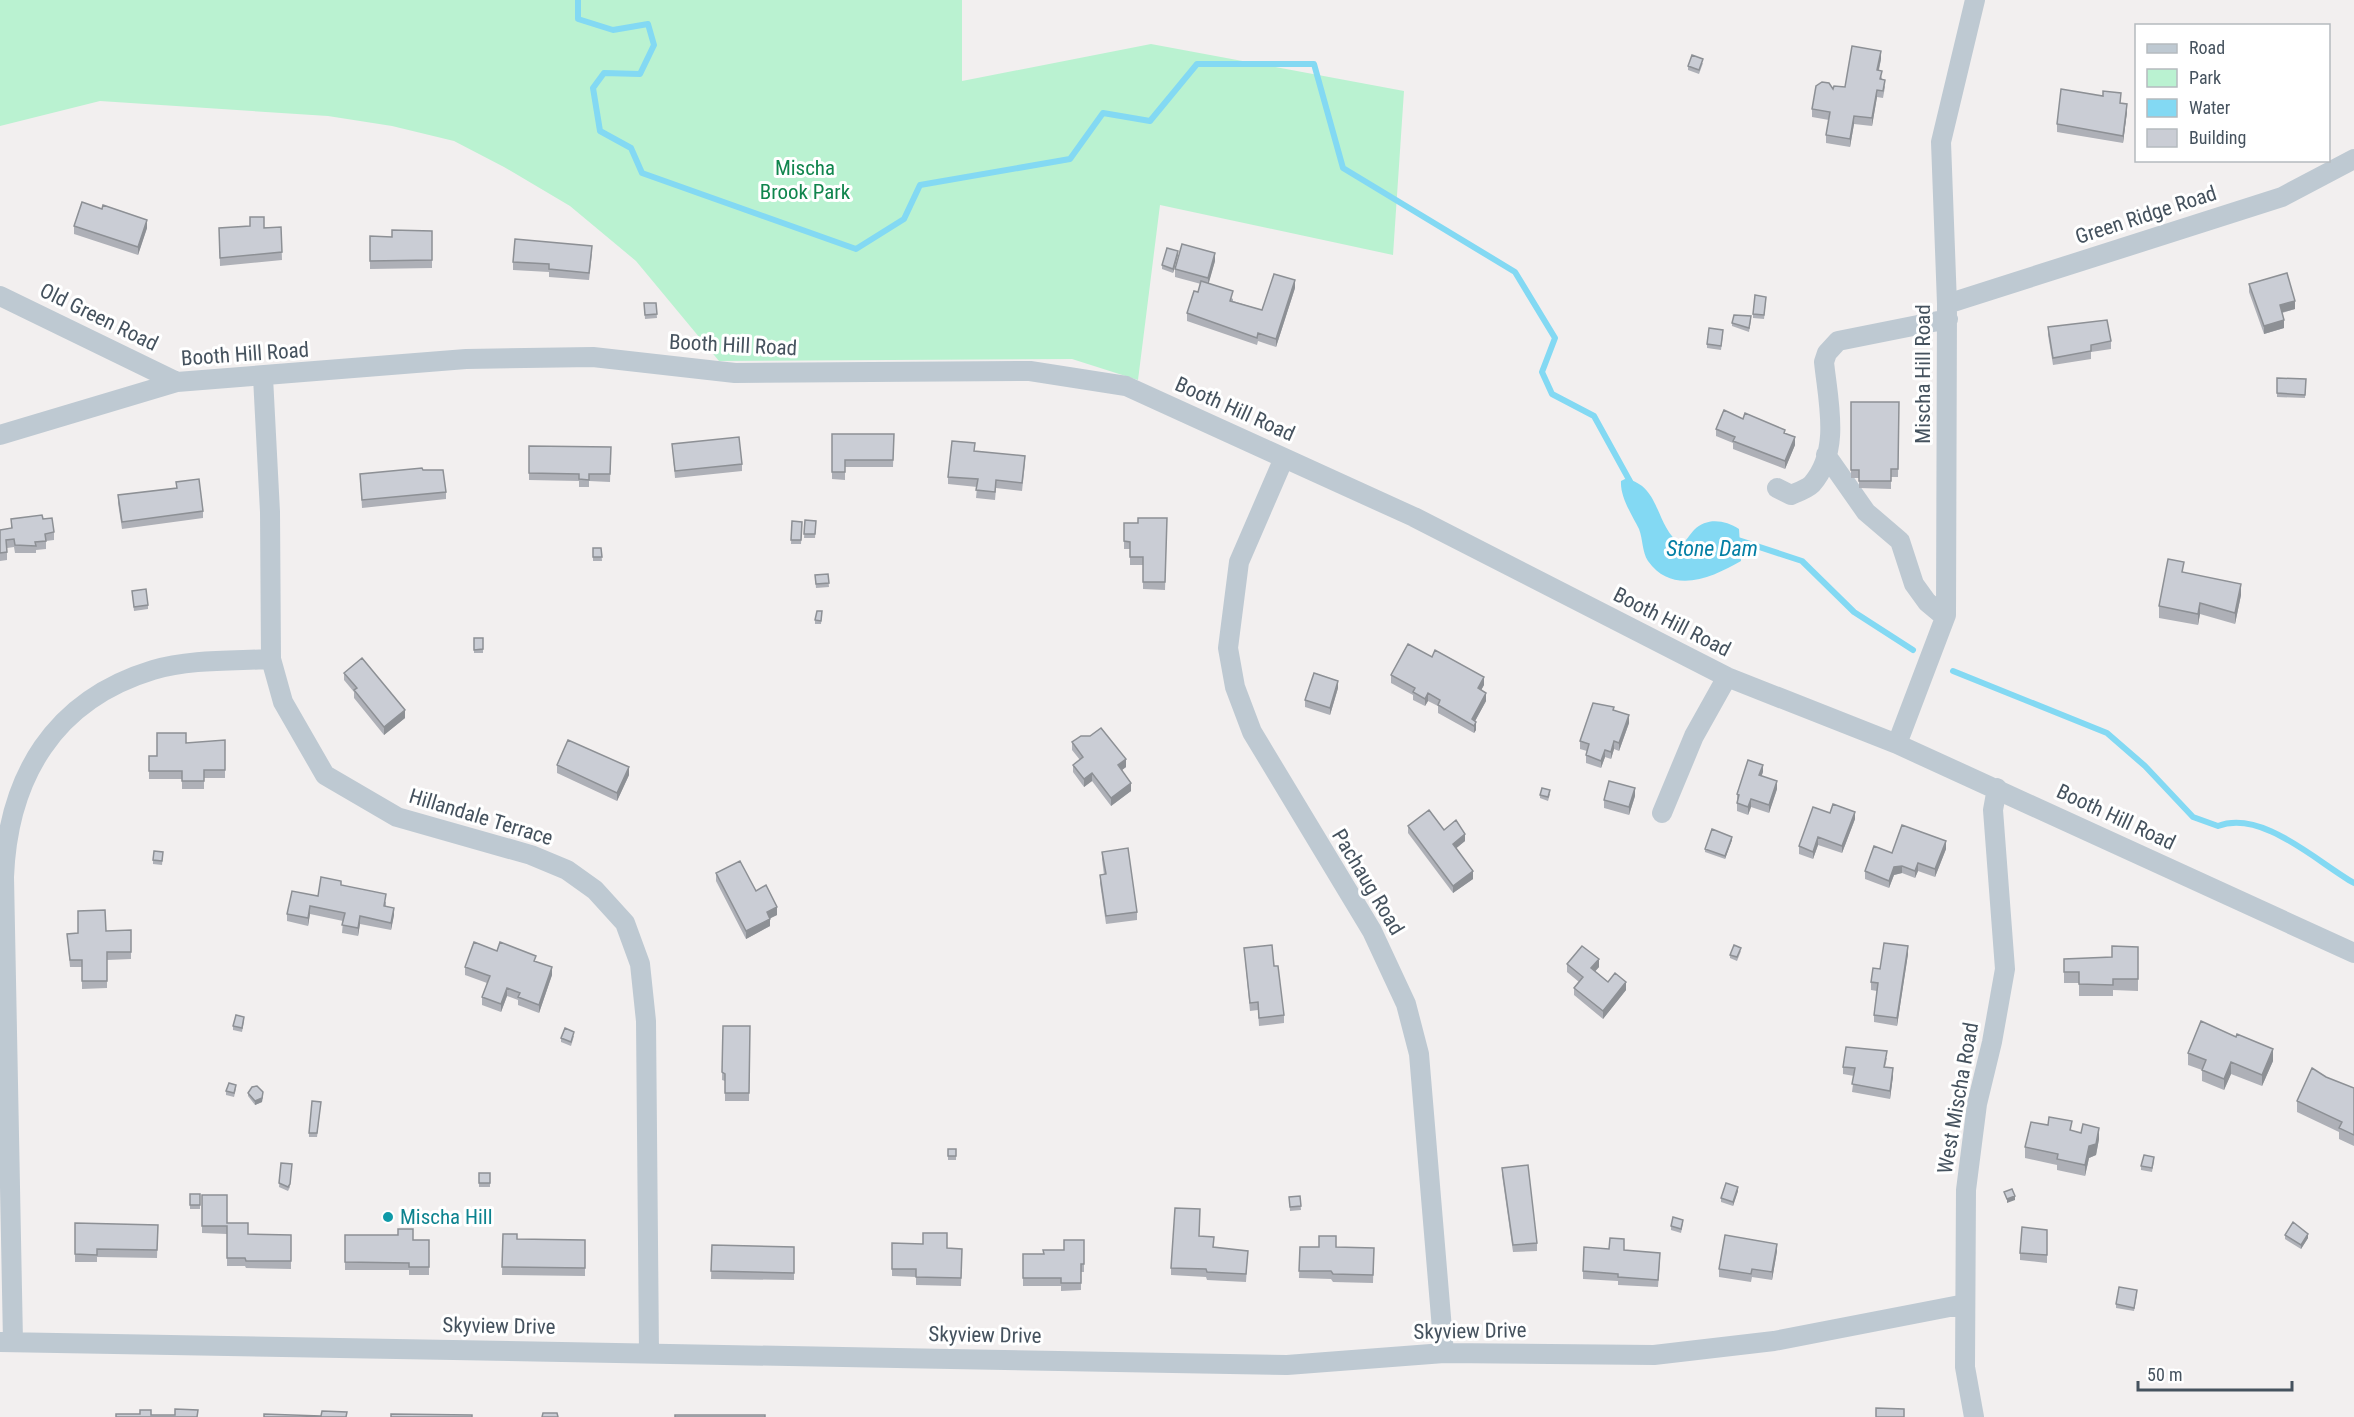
<svg xmlns="http://www.w3.org/2000/svg" width="2354" height="1417" viewBox="0 0 2354 1417" font-family="'Roboto Condensed',sans-serif">
  <style>
    .green { fill: #baf2d1 }
    .water { fill: #83d9f3 }
    .lines { fill: none; stroke-linecap: round; stroke-linejoin: round }
    .stream { stroke: #83d9f3; stroke-width: 6 }
    .minor { stroke: #bec9d2; stroke-width: 20 }
    .wall { fill: #aeb0b7 }
    .shaded-wall { fill: #8d9095 }
    .building { fill: #cacdd5; stroke: #8d9095; stroke-width: 1.5 }
    .culture-dot { fill: #0f9aa8; stroke: #fff; stroke-width: 2 }
    .labels { text-anchor: middle; dominant-baseline: central; stroke-width: 6; stroke-linejoin: round; paint-order: stroke }
    .park-label { font-size: 21px; fill: #10854d; stroke: #fff }
    .street-label { font-size: 21px; fill: #45525e; stroke: #fff }
    .culture-label { font-size: 21px; fill: #0d838f; stroke: #fff; text-anchor: start }
    .water-label { font-size: 22px; font-style: italic; fill: #037fa5; stroke: #fff }
  </style>
  <rect width="100%" height="100%" fill="#f2efef"/>
  <path class="green" d="M0,0H962V81L1151,44L1404,91L1393,255L1160,205L1138,380L1072,359L719,361L636,261L570,206L504,167L454,141L392,126L328,116L100,101L0,126Z"/>
  <path class="water" d="M1625,479C1661,484 1655,528 1681,544C1687,541 1689,535 1694,530C1707,517 1725,520 1739,529L1741,561C1713,577 1673,596 1648,561C1642,552 1643,539 1639,529C1632,515 1620,497 1621,481Z"/>
  <g class="lines">
    <path class="stream" d="M578,0V19L613,30L648,24L654,45L640,74L604,73L593,88L600,131L631,148L642,173L856,249L904,219L920,185L1070,159L1103,113L1150,121L1197,64H1314L1343,168L1515,272L1555,338L1542,372L1552,394L1594,416L1632,485
      M1732,538L1802,561L1854,612L1913,650
      M1953,671L2107,733L2145,766L2193,817L2218,826C2262,809 2317,862 2354,883"/>
    <path class="minor" d="M0,296L177,382
      M1947,304L2282,197L2354,159
      M263,377L270,512L271,659L283,702L325,775L397,817L531,855L567,870L595,890L625,923L640,964L646,1021L649,1353
      M0,435L177,382L466,359L593,357L735,373L1030,371L1126,386L1414,517L1727,677L1897,744L2354,953
      M1826,455L1866,512L1900,541L1914,584L1927,602L1945,617
      M1284,458L1239,562L1228,648L1235,687L1252,732L1372,931L1406,1004L1419,1054L1444,1353
      M1777,488L1791,495C1798,492 1807,489 1812,484C1841,451 1828,401 1824,362L1827,353L1838,341L1948,319
      M1897,744L1946,615L1947,304L1941,142L1975,0
      M1662,813L1694,736L1727,677
      M0,1342L1287,1365L1444,1353L1654,1355L1774,1341L1965,1304
      M13,1342L4,877C8,777 54,700 153,670C190,659 233,661 271,659
      M1974,1417L1965,1367L1966,1190L1977,1104L1992,1042L2005,969L1993,810L1997,788"/>
  </g>
  <path class="wall" d="M1881,59L1879,70L1885,87L1883,98L1877,97L1872,126L1854,124L1850,147L1826,143V135L1829,120L1812,117V109L1833,89L1845,87Z
    M1703,63L1699,74L1688,70V66Z
    M2121,104L2127,112L2123,143L2057,132V124Z
    M102,209L147,228L138,255L74,234V226Z
    M281,227L282,260L220,266L219,228Z
    M432,231V268L370,269V236L392,237Z
    M592,254L589,280L549,277V272L513,270V262Z
    M1178,255L1173,273L1162,269V265Z
    M1215,261L1208,284L1233,299V301L1262,310L1295,288L1276,347L1258,341L1257,345L1187,321V313L1198,292L1201,284L1175,277V269Z
    M2249,284L2295,309L2282,313L2284,328L2264,334L2249,292Z
    M1766,300L1764,319L1753,318V314Z
    M644,303H656L657,318L645,319Z
    M1751,320L1749,332L1732,326V323Z
    M2048,327L2111,341V349L2091,352V359L2053,365L2048,335Z
    M1723,334L1721,350L1707,348V344Z
    M2277,378L2306,379L2305,398L2277,397Z
    M1851,402H1899L1898,477H1891V489L1859,488V478H1851Z
    M1743,419L1785,433L1795,445L1785,469L1733,449V443L1716,436V429Z
    M832,434H894L893,467H845V480L832,479Z
    M672,444L742,464V471L675,478Z
    M529,446L611,447L610,482L589,481V487H579V481L529,480Z
    M975,451L1025,463L1022,491L996,488L995,500L976,498L977,487L948,484V477Z
    M423,470L446,492V499L362,508L360,474Z
    M176,482L203,511V518L122,529L118,503V495L176,488Z
    M1167,518L1165,590L1143,589V565H1130V549H1124V523H1138Z
    M11,519H43L54,532V540L46,541V549L36,550V553H15L14,547L7,548V560L0,561V530L11,528Z
    M805,520L816,521L815,538H804Z
    M792,521L802,522L801,544H791Z
    M593,548H601L602,561H593Z
    M2184,573L2241,595L2235,624L2200,614L2198,625L2159,618V606Z
    M828,574L829,587L816,588L815,575Z
    M132,591L148,605V609L134,611Z
    M822,611L821,624H815V620Z
    M474,638H483V653H474Z
    M344,673L405,718L384,735L354,698V692L344,680Z
    M1391,675L1484,685L1481,690L1486,701L1475,721L1476,730L1474,733L1438,713V706L1428,701L1425,706L1413,700V695L1391,683Z
    M1338,688L1330,715L1305,707V700Z
    M1614,710L1629,723L1619,751L1614,749L1611,759L1605,757L1601,768L1586,763V755L1587,751L1580,749V741Z
    M225,740V778H204V789H182V779H149V756H157L186,743Z
    M1072,742L1126,767L1122,770L1131,791L1111,806L1092,781L1084,787L1073,772V765L1080,760L1072,750Z
    M557,765L629,775L617,801L557,773Z
    M1763,772L1761,776L1777,789L1769,813L1751,807L1748,815L1737,811V794Z
    M1550,794L1548,801L1540,798V795Z
    M1635,796L1629,815L1604,808V800Z
    M1830,813L1855,819L1842,853L1818,845L1813,859L1799,854V846Z
    M1408,826L1444,830L1465,841L1456,848L1473,879L1453,893L1408,833Z
    M1732,840L1725,859L1705,852V849Z
    M1946,849L1935,877L1918,871L1915,878L1902,873L1894,875L1889,888L1865,879V871L1892,853Z
    M163,852L162,865L153,864V860Z
    M1102,852L1137,912V920L1106,924L1100,883V875H1104L1102,859Z
    M716,873L756,891L777,915L770,918V926L746,939L716,881Z
    M341,885L386,902V906L394,915L391,930L360,924L358,936L342,933L343,921L310,914L308,926L287,921V914L318,896Z
    M131,930V959L107,960V988L82,989V967H70L67,934Z
    M2138,947V991L2113,990V996H2079V983H2064V959L2112,957Z
    M1244,948L1274,966L1284,1015V1023L1259,1026L1258,1010L1250,1011Z
    M497,951L536,961L552,975L539,1013L518,1005V1000L507,996L501,1012L482,1005V997L487,983L465,975V967Z
    M1741,951L1737,961L1730,958V955Z
    M1908,954L1897,1026L1874,1022V1015L1877,991L1871,990V982L1880,969Z
    M1567,964L1599,967L1595,971L1608,982L1626,990L1603,1019L1574,995V988L1579,982L1567,972Z
    M244,1021L242,1032L233,1030V1026Z
    M723,1026H750L749,1101H725V1081L722,1080Z
    M574,1036L571,1046L561,1042V1038Z
    M2188,1053L2273,1061L2262,1086L2231,1074L2224,1090L2202,1081V1070L2188,1065Z
    M1887,1058L1885,1067L1893,1076L1890,1099L1852,1092L1854,1076L1843,1074V1067Z
    M2354,1088V1146L2339,1139V1132L2297,1112V1101Z
    M236,1089L234,1097L226,1095V1091Z
    M248,1093L263,1096L262,1102L255,1105L248,1096Z
    M321,1102L317,1137H309V1133Z
    M2072,1131L2099,1139L2096,1155L2089,1158L2085,1176L2057,1170V1165L2025,1158V1147Z
    M948,1149H956V1160H948Z
    M2154,1161L2152,1172L2141,1170V1166Z
    M281,1163L290,1187L288,1191L279,1187Z
    M1502,1168L1537,1243V1251L1513,1252L1502,1175Z
    M479,1173H490V1187H479Z
    M1738,1191L1733,1206L1721,1202V1198Z
    M190,1194H200V1209H190Z
    M202,1195L227,1223L248,1234L291,1235V1269L246,1268L245,1266H227V1234L202,1233Z
    M1300,1196L1301,1210L1290,1211L1289,1197Z
    M75,1223L158,1225L157,1258L97,1257V1262H75Z
    M1683,1223L1681,1233L1671,1230V1226Z
    M2047,1230V1263L2020,1260V1253Z
    M503,1234L517,1239L585,1240V1276L502,1275Z
    M345,1235L413,1240H429V1275H409V1270H345Z
    M2285,1235L2308,1238L2301,1249L2285,1239Z
    M1199,1236L1214,1247L1248,1251L1246,1282L1207,1280L1206,1277L1171,1275V1268Z
    M1084,1240V1272H1081V1290L1061,1291V1286H1023V1254H1044L1064,1250Z
    M892,1243L947,1248L962,1249L961,1286L916,1285V1277L892,1276Z
    M712,1245L794,1247V1280L711,1279Z
    M1300,1247L1374,1248L1373,1283L1333,1282L1331,1279L1299,1278Z
    M1624,1250L1660,1260L1658,1287L1618,1285V1281L1583,1279V1271Z
    M1777,1251L1772,1280L1752,1277L1751,1282L1719,1277V1269Z
    M2137,1294L2134,1311L2116,1308V1304Z"/>
  <path class="shaded-wall" d="M1881,51V59L1877,77V70Z
    M1877,90V97L1872,126V118Z
    M2127,104V112L2123,143V136Z
    M1854,116V124L1850,147V139Z
    M147,220V228L138,255V247Z
    M1178,251V255L1173,273V269Z
    M1215,253V261L1208,286V278Z
    M1295,280V288L1276,347V339Z
    M2295,301V309L2280,313V305Z
    M2284,320V328L2264,334V326Z
    M1795,437V445L1785,469V461Z
    M2241,584V595L2235,624V613Z
    M2200,603V614L2198,625V614Z
    M1484,677V685L1478,696V688Z
    M1338,681V688L1330,715V708Z
    M1428,693V701L1425,706V699Z
    M1486,693V701L1473,725L1472,719Z
    M405,710V718L384,735V727Z
    M1629,715V723L1619,751V743Z
    M1476,722V730L1474,733V726Z
    M1614,741V749L1611,759V752Z
    M1605,750V757L1601,768V761Z
    M1126,759V767L1118,773V765Z
    M1763,765V772L1759,783V775Z
    M629,767V775L617,801V793Z
    M1092,773V781L1084,787V779Z
    M1777,781V789L1769,813V805Z
    M1131,783V791L1111,806V798Z
    M1635,788V796L1629,815V807Z
    M1751,799V807L1748,815V807Z
    M1855,812V819L1842,853V846Z
    M1465,834V841L1453,851V844Z
    M1732,837V840L1725,859V856Z
    M1818,837V845L1813,859V852Z
    M1946,841V849L1935,877V869Z
    M1918,863V871L1915,878V871Z
    M1902,866V873L1894,875L1889,888V881L1894,867Z
    M1473,871V879L1453,893V886Z
    M310,906V914L308,926V918Z
    M777,907V915L767,920V912Z
    M394,908V915L391,930V923Z
    M360,916V924L358,936V928Z
    M770,919V926L746,939V931Z
    M1908,946V954L1897,1026V1018Z
    M1599,959V967L1591,976V968Z
    M552,967V975L539,1013V1005Z
    M1626,982V990L1603,1019V1011Z
    M507,988V996L501,1012V1004Z
    M2273,1049V1061L2262,1086V1075Z
    M2231,1062V1074L2224,1090V1079Z
    M1893,1068V1076L1890,1099V1091Z
    M263,1092L262,1102L255,1105V1101Z
    M2099,1128V1139L2096,1155L2089,1158L2085,1176V1165L2089,1146Z
    M1738,1187V1191L1733,1206V1202Z
    M2015,1196V1200L2007,1203V1199Z
    M2308,1234V1238L2301,1249V1245Z
    M1777,1244V1251L1772,1280V1272Z"/>
  <path class="building" d="M1852,46L1881,51L1877,70L1882,71L1880,79L1885,80L1883,91L1877,90L1872,118L1854,116L1850,139L1826,135L1830,112L1812,109L1816,86L1822,82L1829,83L1833,89L1834,86L1845,87Z
    M1692,55L1703,59L1699,70L1688,66Z
    M2061,89L2103,96V91L2121,93L2120,103L2127,104L2123,136L2057,124Z
    M82,202L102,209L103,205L147,220L138,247L74,226Z
    M250,217H264V228L281,227L282,252L220,258L219,228L250,226Z
    M392,230L432,231V260L370,261V236L392,237Z
    M515,239L592,246L589,273L549,269V264L513,262Z
    M1182,244L1215,253L1208,278L1175,269Z
    M1167,248L1178,251L1173,269L1162,265Z
    M2287,273L2295,301L2280,305L2284,320L2264,326L2249,284Z
    M1274,274L1295,280L1276,339L1258,333L1257,338L1187,313L1194,291L1198,292L1201,281L1233,291L1230,301L1262,310Z
    M1755,295L1766,297L1764,315L1753,314Z
    M644,303H656L657,314L645,315Z
    M1734,315L1751,316L1749,328L1732,323Z
    M2107,320L2111,341L2091,345V351L2053,358L2048,327Z
    M1709,328L1723,330L1721,346L1707,344Z
    M2277,378L2306,379L2305,395L2277,393Z
    M1851,402H1899L1898,469H1891V481H1859V470H1851Z
    M1724,410L1743,419L1745,413L1785,430L1784,433L1795,437L1785,461L1733,441L1735,437L1716,429Z
    M832,434H894L893,460H845V472H832Z
    M739,437L742,464L675,471L672,444Z
    M952,441L975,443L974,451L1025,456L1022,483L996,480L995,492L976,490L978,479L948,477Z
    M529,446L611,447L610,474H589V480L579,479V474L529,473Z
    M422,468L423,470H443L446,492L362,500L360,474Z
    M199,479L203,511L122,522L118,495L177,488L176,482Z
    M42,515L43,519L52,518L54,532L45,534L46,541L35,542L36,546L15,545L14,539L6,540L7,552L0,553V530L12,528L11,519Z
    M1138,518H1167L1165,582H1143V557H1130V542L1124,541V523H1138Z
    M805,520L816,521L815,534H804Z
    M792,521L802,522L801,540H791Z
    M593,548H601L602,557H593Z
    M2168,559L2184,562L2182,572L2241,584L2235,613L2200,603L2198,614L2159,606Z
    M828,574L829,583L816,584L815,575Z
    M146,589L148,605L134,607L132,591Z
    M817,611H822L821,621L815,620Z
    M474,638H483V649L474,650Z
    M1408,644L1432,657L1435,650L1484,677L1478,688L1486,693L1472,719L1476,722L1474,726L1438,705L1440,700L1428,693L1425,699L1413,692L1415,688L1391,675Z
    M362,658L405,710L384,727L354,690L357,688L344,673Z
    M1314,673L1338,681L1330,708L1305,700Z
    M1593,703L1614,707L1613,710L1629,715L1619,743L1614,741L1611,752L1605,750L1601,761L1586,755L1589,744L1580,741Z
    M1101,728L1126,759L1118,765L1131,783L1111,798L1092,773L1084,779L1073,765L1083,757L1072,742L1081,736H1090Z
    M157,733H186V743L225,740V770H204V781H182V771H149V756H157Z
    M568,740L629,767L617,793L557,765Z
    M1748,760L1763,765L1759,775L1777,781L1769,805L1751,799L1748,807L1737,803L1739,795L1737,794Z
    M1609,781L1635,788L1629,807L1604,800Z
    M1542,788L1550,790L1548,797L1540,795Z
    M1833,804L1855,812L1842,846L1818,837L1813,852L1799,846L1813,807L1830,813Z
    M1429,810L1444,830L1456,820L1465,834L1453,844L1473,871L1453,886L1408,826Z
    M1902,825L1946,841L1935,869L1918,863L1915,871L1902,866L1894,867L1889,881L1865,871L1874,846L1892,853Z
    M1712,829L1732,837L1725,856L1705,849Z
    M1128,848L1137,912L1106,916L1100,875L1106,874L1102,852Z
    M154,851L163,852L162,861L153,860Z
    M740,861L756,891L766,885L777,907L767,912L770,919L746,931L716,873Z
    M321,877L341,881V885L386,894L384,906L394,908L391,923L360,916L358,928L342,925L345,913L310,906L308,918L287,914L292,891L318,896Z
    M105,910L106,931L131,930V952H107V981H82V960H70L67,934L78,933V911Z
    M474,942L497,951L500,942L536,956L534,961L552,967L539,1005L518,997L520,993L507,988L501,1004L482,997L490,976L465,967Z
    M1884,943L1908,946L1897,1018L1874,1015L1878,983L1871,982L1873,968L1880,969Z
    M1272,945L1274,966H1278L1284,1015L1259,1018L1258,1002L1250,1003L1244,948Z
    M1734,945L1741,948L1737,957L1730,955Z
    M1582,946L1599,959L1591,968L1608,982L1615,973L1626,982L1603,1011L1574,988L1583,977L1567,964Z
    M2112,946L2138,947V979H2113V985L2079,984V972H2064V959L2112,957Z
    M236,1015L244,1017L242,1028L233,1026Z
    M2201,1021L2236,1037L2237,1034L2273,1049L2262,1075L2231,1062L2224,1079L2202,1070L2206,1060L2188,1053Z
    M723,1026H750L749,1093H725V1074L722,1072Z
    M565,1028L574,1032L571,1042L561,1038Z
    M1846,1047L1887,1051L1884,1067L1893,1068L1890,1091L1852,1084L1855,1068L1843,1067Z
    M2312,1068L2326,1077L2354,1088V1135L2339,1128L2342,1122L2297,1101Z
    M229,1083L236,1085L234,1093L226,1091Z
    M257,1086L263,1092L262,1098L255,1101L248,1093L252,1087Z
    M312,1101L321,1102L317,1133H309Z
    M2049,1117L2072,1121L2070,1130L2081,1133L2083,1124L2099,1128L2096,1144L2089,1146L2085,1165L2057,1159L2058,1154L2025,1147L2031,1122L2048,1125Z
    M948,1149H956V1156H948Z
    M2144,1155L2154,1157L2152,1168L2141,1166Z
    M281,1163L292,1164L290,1184L288,1187L279,1183Z
    M1528,1165L1537,1243L1513,1245L1502,1168Z
    M479,1173H490V1183H479Z
    M1726,1183L1738,1187L1733,1202L1721,1198Z
    M2012,1189L2015,1196L2007,1199L2004,1192Z
    M190,1194H200V1205H190Z
    M202,1195H227V1223H248V1234L291,1235V1261H246L245,1258H227V1226H202Z
    M1300,1196L1301,1206L1290,1207L1289,1197Z
    M1175,1208L1200,1209L1199,1236L1214,1237L1213,1247L1248,1251L1246,1274L1207,1272L1206,1269L1171,1268Z
    M1673,1217L1683,1220L1681,1229L1671,1226Z
    M2293,1222L2308,1234L2301,1245L2285,1235Z
    M75,1223L158,1225L157,1250L97,1249V1255L75,1254Z
    M2022,1227L2047,1230V1255L2020,1253Z
    M398,1229H413V1240H429V1267H409V1263L345,1262V1235H398Z
    M923,1233H947V1248L962,1249L961,1278L916,1277V1269H892V1243L923,1244Z
    M503,1234H517V1239L585,1240V1268L502,1267Z
    M1725,1235L1777,1244L1772,1272L1752,1269L1751,1274L1719,1269Z
    M1319,1236H1336V1247L1374,1248L1373,1275L1333,1274L1331,1271H1299L1300,1247H1319Z
    M1610,1238L1624,1239V1250L1660,1253L1658,1280L1618,1277V1274L1583,1271L1584,1247L1609,1249Z
    M1064,1240H1084V1264H1081V1283H1061V1278H1023V1254H1044L1043,1250H1064Z
    M712,1245L794,1247V1273L711,1271Z
    M2119,1287L2137,1290L2134,1308L2116,1304Z
    M1876,1408L1904,1409V1417H1876Z
    M175,1409L198,1410L197,1417H116V1414H140V1410H151V1415H175Z
    M322,1411L347,1412L346,1417H264V1414L321,1416Z
    M543,1413H557L558,1417H542Z
    M391,1414L472,1415V1417H391Z
    M675,1415H765V1417H675Z"/>
  <circle class="culture-dot" cx="388" cy="1217" r="6"/>
  <g class="labels">
    <g class="park-label">
      <text x="805" y="168">Mischa<tspan x="805" dy="24">Brook Park</tspan></text>
    </g>
    <g class="street-label">
      <text transform="translate(2146 215) rotate(-18)">Green Ridge Road</text>
      <text transform="translate(99 317) rotate(26)">Old Green Road</text>
      <text transform="translate(733 345) rotate(3)">Booth Hill Road</text>
      <text transform="translate(245 354) rotate(-4)">Booth Hill Road</text>
      <text transform="translate(1923 374) rotate(-90)">Mischa Hill Road</text>
      <text transform="translate(1235 409) rotate(24)">Booth Hill Road</text>
      <text transform="translate(1672 622) rotate(27)">Booth Hill Road</text>
      <text transform="translate(481 817) rotate(17)">Hillandale Terrace</text>
      <text transform="translate(2116 817) rotate(25)">Booth Hill Road</text>
      <text transform="translate(1368 882) rotate(59)">Pachaug Road</text>
      <text transform="translate(1958 1098) rotate(-80)">West Mischa Road</text>
      <text transform="translate(499 1326) rotate(1)">Skyview Drive</text>
      <text transform="translate(1470 1331) rotate(-1)">Skyview Drive</text>
      <text transform="translate(985 1335) rotate(1)">Skyview Drive</text>
    </g>
    <g class="culture-label">
      <text x="400" y="1217">Mischa Hill</text>
    </g>
    <g class="water-label">
      <text x="1712" y="548">Stone Dam</text>
    </g>
  </g>
  <rect x="2135" y="24" width="195" height="138" fill="#ffffff" stroke="#b5babf" stroke-width="1.5"/>
  <rect x="2147" y="44" width="30" height="9" fill="#bec9d2" stroke="#b5babf" stroke-width="1.5"/>
  <text x="2189" y="54" font-size="18" fill="#45525e">Road</text>
  <rect x="2147" y="69" width="30" height="18" fill="#baf2d1" stroke="#b5babf" stroke-width="1.5"/>
  <text x="2189" y="84" font-size="18" fill="#45525e">Park</text>
  <rect x="2147" y="99" width="30" height="18" fill="#83d9f3" stroke="#b5babf" stroke-width="1.5"/>
  <text x="2189" y="114" font-size="18" fill="#45525e">Water</text>
  <rect x="2147" y="129" width="30" height="18" fill="#cacdd5" stroke="#b5babf" stroke-width="1.5"/>
  <text x="2189" y="144" font-size="18" fill="#45525e">Building</text>
  <path d="M2138 1381v9h154v-9" fill="none" stroke="#45525e" stroke-width="3"/>
  <text x="2147" y="1381" font-size="18" fill="#45525e" stroke="#ffffff" stroke-width="4.5" paint-order="stroke">50 m</text>
</svg>
